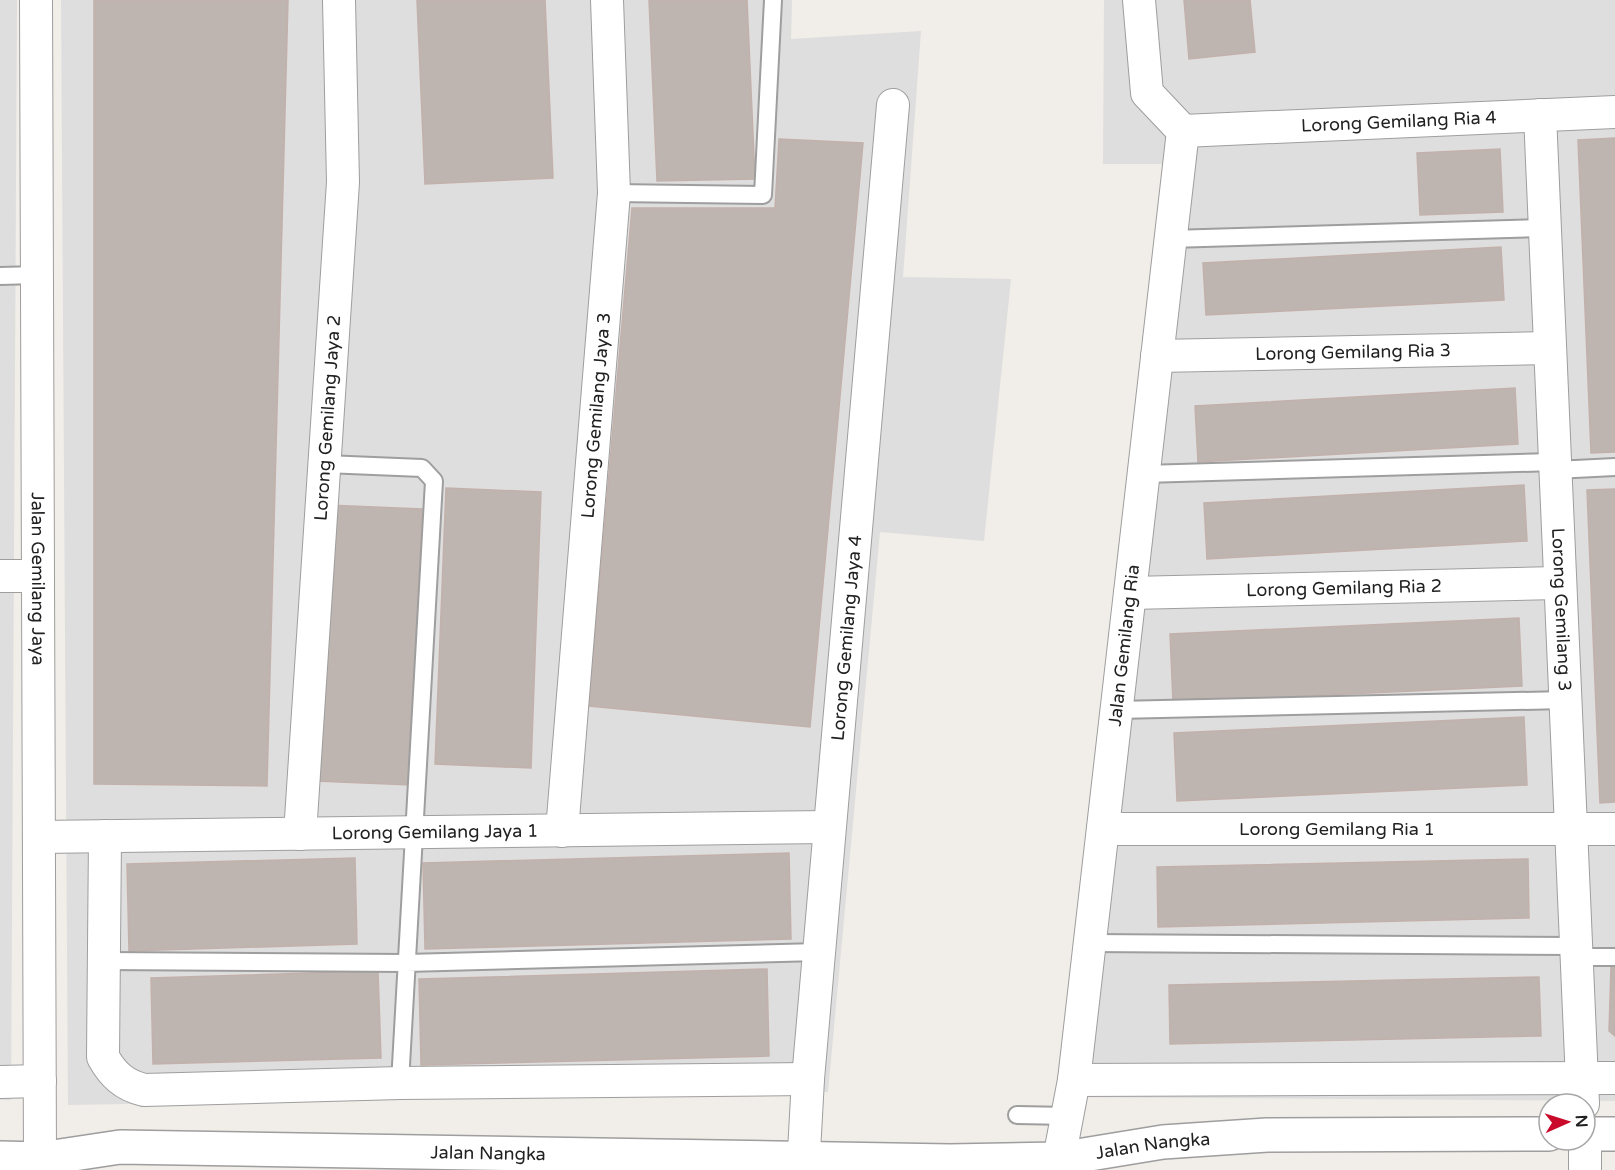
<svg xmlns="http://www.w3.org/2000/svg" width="1615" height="1170" viewBox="0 0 1615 1170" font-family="'Varela Round',sans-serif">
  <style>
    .residential { fill: #dfdede }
    .building { fill: #beb5b1; stroke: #c2b1ab; stroke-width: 1.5 }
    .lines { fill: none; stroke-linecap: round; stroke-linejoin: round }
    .service-casing { stroke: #9e9e9e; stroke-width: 20 }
    .minor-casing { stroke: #9e9e9e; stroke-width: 34 }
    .tertiary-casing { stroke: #9e9e9e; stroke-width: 36 }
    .service { stroke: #fff; stroke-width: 16 }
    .minor { stroke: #fff; stroke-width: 32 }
    .tertiary { stroke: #fff; stroke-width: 33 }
    .labels { text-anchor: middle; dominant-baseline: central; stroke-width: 4.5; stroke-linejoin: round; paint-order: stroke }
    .street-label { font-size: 18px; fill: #212121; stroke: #fff }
  </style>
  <rect width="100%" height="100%" fill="#f1ede8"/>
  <path class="residential" d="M0,0H17L11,1100H0Z
    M61,0H792L791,39L921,31L903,277L1011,279L984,541L880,532L828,1092L68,1105Z
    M1104,0H1615V1101L1058,1097L1165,164H1103Z"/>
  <path class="building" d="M94,0H288L267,786L94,784Z
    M417,0H545L553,178L425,184Z
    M649,0H747L755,179L657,181Z
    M1184,0H1250L1255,52L1189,59Z
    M1615,138V452L1591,453L1578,140Z
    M779,139L863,143L810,727L589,706L632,208H775Z
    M1500,149L1503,212L1420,215L1417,153Z
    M1501,247L1504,300L1206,315L1203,263Z
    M1515,388L1518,444L1198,462L1195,406Z
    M1524,485L1527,541L1207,559L1204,503Z
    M446,488L541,492L531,768L435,764Z
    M1615,489V802L1600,803L1587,490Z
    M326,505L422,509L411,785L316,781Z
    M1519,618L1522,686L1173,702L1170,634Z
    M1524,717L1527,785L1177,801L1174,733Z
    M789,853L791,939L425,949L423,863Z
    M355,858L357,944L129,951L127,864Z
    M1528,859L1529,918L1158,927L1157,867Z
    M1611,967H1615V1036L1609,1031Z
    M767,969L769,1056L421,1065L419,979Z
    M378,971L381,1058L153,1064L151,978Z
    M1539,977L1541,1036L1170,1044L1169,985Z"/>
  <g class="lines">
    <defs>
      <path id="service" d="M614,193L763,195L773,0
        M1170,239L1544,228
        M0,276L37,275
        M325,464L422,468L434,481L400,1083
        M1555,470L1615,467
        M1144,474L1554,462
        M1117,710L1565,700
        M1090,943L1575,946
        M1575,957H1615
        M104,961L406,963L818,952
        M1017,1115L1069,1116"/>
      <g id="minor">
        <path id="s1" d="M36,0L40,1159"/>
        <path d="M1139,0L1147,93L1183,131"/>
        <path id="s2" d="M1540,115L1583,1104"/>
        <path id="s3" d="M1183,131L1615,112"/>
        <path id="s4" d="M1157,356L1549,348"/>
        <path d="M0,576H38"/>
        <path id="s5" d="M1130,593L1559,583"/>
        <path id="s6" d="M1103,829H1615"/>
        <path id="s7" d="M562,831L614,193L607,0"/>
        <path id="s8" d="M300,834L343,182L339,0"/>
        <path d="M105,836L103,1057C113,1075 124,1085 144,1090L400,1083L808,1079"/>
        <path id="s9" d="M39,837L829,827"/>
        <path d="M1074,1080L1615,1078"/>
        <path d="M0,1082L40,1081"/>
        <path d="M1585,1132V1170"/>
        <path id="s10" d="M1059,1159L1074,1080L1183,131"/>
        <path id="s11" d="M803,1170L808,1079L893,105"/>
      </g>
      <g id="tertiary">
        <path d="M1585,1134H1615"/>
        <path id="s12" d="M0,1158L40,1159L120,1147L950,1161L1059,1159L1163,1142L1267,1135L1549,1134"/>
      </g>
    </defs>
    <use href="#service" class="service-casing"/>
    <use href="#minor" class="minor-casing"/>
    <use href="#tertiary" class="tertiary-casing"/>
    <use href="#service" class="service"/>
    <use href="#minor" class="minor"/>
    <use href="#tertiary" class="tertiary"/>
  </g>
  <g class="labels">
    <g class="street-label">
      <text stroke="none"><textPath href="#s3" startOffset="216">Lorong Gemilang Ria 4</textPath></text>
      <text stroke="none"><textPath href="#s4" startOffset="196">Lorong Gemilang Ria 3</textPath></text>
      <text stroke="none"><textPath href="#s7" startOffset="417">Lorong Gemilang Jaya 3</textPath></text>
      <text stroke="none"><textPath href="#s8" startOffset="417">Lorong Gemilang Jaya 2</textPath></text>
      <text stroke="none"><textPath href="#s1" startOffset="579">Jalan Gemilang Jaya</textPath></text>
      <text stroke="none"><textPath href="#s5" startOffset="214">Lorong Gemilang Ria 2</textPath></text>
      <text stroke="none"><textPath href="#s2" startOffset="495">Lorong Gemilang 3</textPath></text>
      <text stroke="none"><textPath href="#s11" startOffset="534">Lorong Gemilang Jaya 4</textPath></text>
      <text stroke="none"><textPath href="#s10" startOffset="518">Jalan Gemilang Ria</textPath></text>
      <text stroke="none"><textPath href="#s6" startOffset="234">Lorong Gemilang Ria 1</textPath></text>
      <text stroke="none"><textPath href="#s9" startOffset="396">Lorong Gemilang Jaya 1</textPath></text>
      <text stroke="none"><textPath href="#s12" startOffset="1155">Jalan Nangka</textPath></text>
      <text stroke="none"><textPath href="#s12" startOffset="489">Jalan Nangka</textPath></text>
    </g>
  </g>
  <g transform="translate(1567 1122) rotate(87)"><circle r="28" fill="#ffffff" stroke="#a6a6a6" stroke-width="1.5"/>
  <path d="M0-4.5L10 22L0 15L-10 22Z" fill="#c90a2b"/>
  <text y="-9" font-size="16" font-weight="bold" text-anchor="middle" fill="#212121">N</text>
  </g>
</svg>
